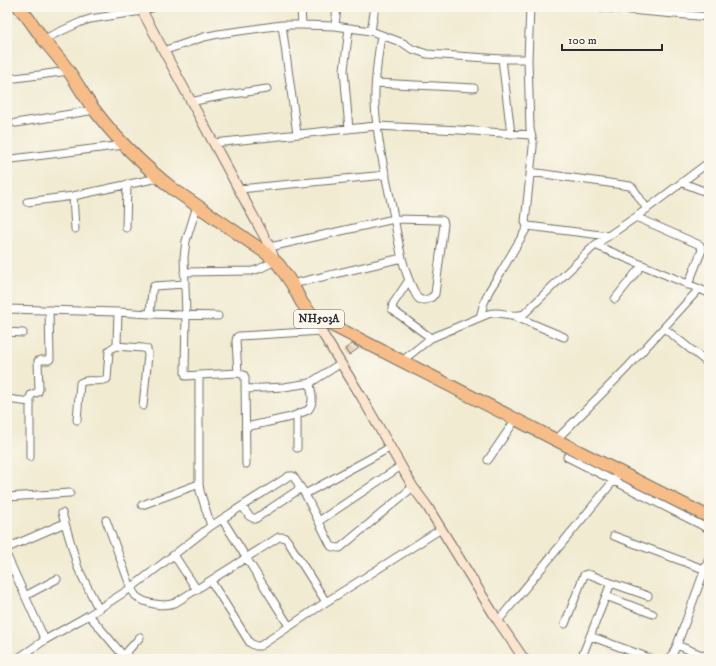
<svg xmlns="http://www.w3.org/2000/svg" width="716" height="666" viewBox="0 0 716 666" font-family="'IM FELL DW Pica',serif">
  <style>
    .building { fill: #ca9d6d }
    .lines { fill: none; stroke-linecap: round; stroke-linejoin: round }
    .street-casing { stroke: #706e65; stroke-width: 9 }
    .secondary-casing { stroke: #706e65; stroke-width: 11 }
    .highway-casing { stroke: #706e65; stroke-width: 14 }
    .street { stroke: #fff; stroke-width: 7 }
    .secondary { stroke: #fce5cf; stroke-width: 9 }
    .highway { stroke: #f7bd88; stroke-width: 12 }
    .labels { text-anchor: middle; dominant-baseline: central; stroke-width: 3; stroke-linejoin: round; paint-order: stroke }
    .shield { fill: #fbf7ec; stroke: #696865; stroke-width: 1 }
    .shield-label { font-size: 11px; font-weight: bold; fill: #2b2b2b }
  </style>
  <rect width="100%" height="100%" fill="#fbf7ec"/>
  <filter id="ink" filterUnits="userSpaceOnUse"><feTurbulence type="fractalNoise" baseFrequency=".025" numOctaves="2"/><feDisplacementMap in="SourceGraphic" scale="8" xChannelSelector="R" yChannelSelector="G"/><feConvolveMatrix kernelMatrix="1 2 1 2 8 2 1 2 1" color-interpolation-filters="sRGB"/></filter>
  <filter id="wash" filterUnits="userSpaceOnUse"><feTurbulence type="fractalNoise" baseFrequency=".012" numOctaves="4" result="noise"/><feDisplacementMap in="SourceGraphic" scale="16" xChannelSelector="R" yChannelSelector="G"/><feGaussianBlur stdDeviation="0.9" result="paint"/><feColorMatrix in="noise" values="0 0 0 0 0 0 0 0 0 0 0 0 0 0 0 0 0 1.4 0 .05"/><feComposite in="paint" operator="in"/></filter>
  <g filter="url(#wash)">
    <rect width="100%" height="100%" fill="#f1ebd2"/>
    <g id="blocks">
      <path class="building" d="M352,344L359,348L349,355L345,349Z"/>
    </g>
  </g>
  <g filter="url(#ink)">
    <use href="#blocks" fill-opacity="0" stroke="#706e65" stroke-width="1"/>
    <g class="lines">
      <defs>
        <path id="street" d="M301,7L302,25
          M596,7L709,17
          M282,25L297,134
          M335,26L337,7
          M349,28L344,70L349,129
          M371,31L375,7
          M44,39L81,22L90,19L142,11L155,7
          M163,51L204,37L218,34L282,25H302L335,26L371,31L403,43L412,49L427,54L502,59H528L530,129L533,142V147L525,222L526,224L528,226L609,236
          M502,59L511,134
          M528,59L530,7
          M7,79L39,75L68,71
          M376,83L474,88
          M191,102C216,96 241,93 267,89
          M16,123L95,110
          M214,143L376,126L460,130L531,135
          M12,159L124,145
          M530,172L630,186L633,188L647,209
          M683,183L709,193
          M239,189L386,175
          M73,196L75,229
          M27,202L73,196L158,178
          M197,206L186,241L184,257L186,315L185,373L186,376L199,375V484L200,491L211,526
          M636,217L700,245L702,250L688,285
          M126,228L127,184
          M595,245L709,293
          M270,247L394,219L441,220L443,221L444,224L435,294C432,298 424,302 419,299C416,297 415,292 413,289C401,265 398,238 393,212C386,177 377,141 375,104C374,81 378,58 381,35
          M184,272L252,271L259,269L275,261
          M409,280L393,304L392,309L394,311L431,338
          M292,284L402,258
          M615,299L642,265
          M7,309L118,312L150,314L152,291L154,286L185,284
          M150,314L218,316
          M514,316L564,337
          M480,317L484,303L489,291L501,272L528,226
          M664,328L709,364
          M7,332L23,333
          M115,346L143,348L147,349L148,355L143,406
          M402,361L431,338L488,314C502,310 512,319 524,314L595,245L636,217L709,162
          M238,373L236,341L237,337L239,336L322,331
          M199,375L238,373L244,375L245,378L246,464
          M245,389L284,387L310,383
          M7,399L30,402
          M297,415V448
          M77,420L80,383C88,378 98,383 107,379L109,351C111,347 115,348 117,344L118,312
          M246,427L291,417L308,410C315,403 311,391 310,383L341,363
          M556,440L627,368L699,289
          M30,457V397L31,395L38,392L39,389L38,361L41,360H49L50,359L49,310
          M567,457L709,529
          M488,460L516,419
          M305,494L391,447
          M7,497L70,493
          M142,505L199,484
          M242,506L249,516L255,519L301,488
          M62,513L78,568L98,608
          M222,519L289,626
          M106,520L131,588C133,591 134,594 136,596C145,604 163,607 175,603L279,537C283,537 285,537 287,540L326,602
          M319,521L401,466
          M614,536L709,571
          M7,548L65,523
          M174,555L197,590
          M7,556L45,640
          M211,581L250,643L256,646H260L326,602L441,529
          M611,583L648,596
          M25,596L57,579
          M606,596L653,614
          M89,615L121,653L124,654L126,653L140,637
          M498,621L620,473
          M565,624L584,575L587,574L591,575L611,583L581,659
          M590,636L652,659
          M677,645L709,658
          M17,659L45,640L89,615L131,588L211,526L289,476H293L305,494L331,546C334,548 337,548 340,548L413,487
          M670,659L677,645L709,558"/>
        <path id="secondary" d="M140,7L270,247L275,261
          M311,315L361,396L413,487L427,506L498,621L524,659"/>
        <path id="highway" d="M19,7C28,17 35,28 43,39C51,49 60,59 68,70C77,83 84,96 93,108C115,138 144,166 173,189L266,253L275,261L279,265L292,284L302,303L310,313L318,318L556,440L709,517"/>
      </defs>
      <use href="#street" class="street-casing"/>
      <use href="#secondary" class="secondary-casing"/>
      <use href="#highway" class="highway-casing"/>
      <use href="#street" class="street"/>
      <use href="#secondary" class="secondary"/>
      <use href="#highway" class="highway"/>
    </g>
  </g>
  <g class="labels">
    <rect class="shield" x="294" y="310" width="50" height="18" rx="3"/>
    <g class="shield-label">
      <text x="319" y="319">NH503A</text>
    </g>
  </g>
  <rect width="716" height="666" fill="none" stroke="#fbf7ec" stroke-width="24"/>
  <path d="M562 44v6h100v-6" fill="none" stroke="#2b2b2b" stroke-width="2"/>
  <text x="568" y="44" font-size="12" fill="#2b2b2b" stroke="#fbf7ec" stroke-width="3" paint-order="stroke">100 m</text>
</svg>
